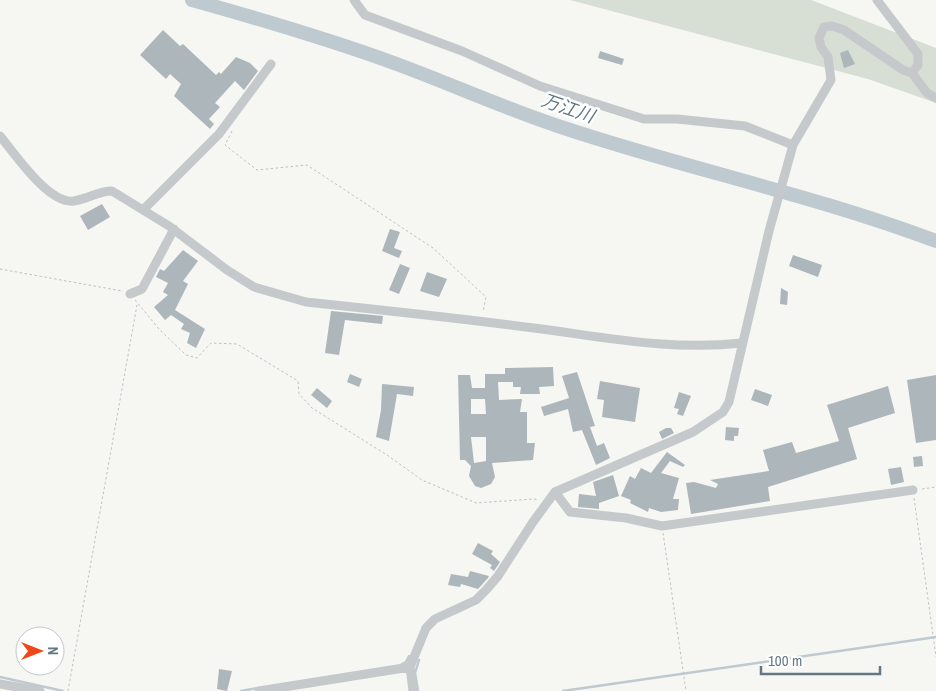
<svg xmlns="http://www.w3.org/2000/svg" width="936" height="691" viewBox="0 0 936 691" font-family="'Archivo Narrow','Noto Sans JP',sans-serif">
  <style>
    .green { fill: #d7ded3 }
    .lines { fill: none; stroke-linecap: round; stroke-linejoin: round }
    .stream { stroke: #becacf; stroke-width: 2.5 }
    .river { stroke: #becacf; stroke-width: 14 }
    .building { fill: #adb6bb; fill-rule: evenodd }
    .path { stroke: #bfc1c3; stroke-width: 1; stroke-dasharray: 2.5 2.5; stroke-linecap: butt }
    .minor { stroke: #c5c9cc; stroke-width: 9 }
    .labels { text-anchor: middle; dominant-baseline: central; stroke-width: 5; stroke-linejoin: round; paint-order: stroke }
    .water-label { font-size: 18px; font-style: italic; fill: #5e7983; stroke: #fff }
  </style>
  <rect width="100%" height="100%" fill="#f6f6f2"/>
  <path class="green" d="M570,0H811L936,48V103L868,79Z"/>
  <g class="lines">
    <path class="stream" d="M402,664L406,662L409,656
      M0,677L63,691
      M241,691L258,688
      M418,691L415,673L419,660
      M563,691L936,637"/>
    <path class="river" d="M192,0C260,19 328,39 394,63C451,84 506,109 564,128C687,169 814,195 936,241"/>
  </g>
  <path class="building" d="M163,30L180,46L183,44L216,75L219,72L221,74L236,57L250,63L258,71L244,90L235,81L215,103L220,107L209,119L214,124L210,129L174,96L181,84L170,74L166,79L140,55Z
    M848,50L855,64L844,68L840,53Z
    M600,51L624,59L622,65L598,58Z
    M102,204L110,217L88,230L80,216Z
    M390,229L400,232L394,248L402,251L399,258L382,251Z
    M183,250L198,261L183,281L188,284L175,310L205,329L196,348L187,343L190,333L181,329L184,324L171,315L165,320L154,307L168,295L163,292L168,283L156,277L160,269L164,271Z
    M793,255L822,265L818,277L789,266Z
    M400,264L410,268L399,294L389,290Z
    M427,272L447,279L439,297L420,291Z
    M781,288L788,292L787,305L780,304Z
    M331,311L383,316L382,324L345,320L339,355L325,353Z
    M553,367L554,386L539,387L540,394H520L521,387H513V382H498L499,400L522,399L520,412H527V443H535L533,460L492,463L495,477L491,484L481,488L475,486L469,476L471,466L465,460H460L458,375H470L472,388H485V374H505V368ZM471,399H485L486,414H471ZM471,437H486V461L474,463Z
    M577,372L595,426L590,427L597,446L604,443L610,458L596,465L582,430L573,432L568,409L544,416L541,407L569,398L562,376Z
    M350,374L362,379L359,387L347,382Z
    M936,375V440L916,443L907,380Z
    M600,381L640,388L635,422L602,417L604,400L597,399Z
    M382,384L414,387L413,396L397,394L389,441L376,437L381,410Z
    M888,386L895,413L848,428L857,459L768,487L770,501L691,514L686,483L694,482L716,488L718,484L710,480L769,471L763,450L792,442L796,453L839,441L827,405Z
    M317,388L332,401L327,408L311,395Z
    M755,389L772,395L768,406L751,400Z
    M679,392L691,396L683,416L677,414L679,409L674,408Z
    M726,427L739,428L738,436H734V441L725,440Z
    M666,428H671L674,433L662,439L659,432Z
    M667,452L685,465L683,467L670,461L661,473L679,478L673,499H679L678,510L661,512L649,508L648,512L630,503L631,500L621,496L630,476L635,479L641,468L651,473Z
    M922,456L923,466L914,467L913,457Z
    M901,467L904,482L891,485L888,469Z
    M613,475L619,496L599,503V509L578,507L579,494L596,496L593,482Z
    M478,543L493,551L491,554L500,562L494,571L490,568L492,565L472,554Z
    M470,571L489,576L488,578L478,589L461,584L460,587L448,585L451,574L468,577Z
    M219,669L232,671L227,691L217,689Z"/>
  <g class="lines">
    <path class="path" d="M232,131L225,145L257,170L307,165L433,248L486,297L483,312
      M0,269L122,291
      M135,300L159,329L186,355L197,358L211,343L237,344L298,381L299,394L312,408L387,455L422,480L476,503L534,499L538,500
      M922,489L936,487
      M914,498L936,657
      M663,533L686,691
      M68,691L137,305"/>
    <path class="minor" d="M354,0L365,15L462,51L540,86L644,119H677L745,126L793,145
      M912,73L927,93L936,98
      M0,136C15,154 49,205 74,201C88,199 98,191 112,191L169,226L227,270L254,287L306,302C382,310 458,318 534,328C604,337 671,351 742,343
      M144,209L219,134L271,64
      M130,294L142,289L174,229
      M555,492L570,512L626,518L662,526L913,490
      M0,684L40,691
      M259,691L410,667
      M413,691L410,667L426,628L435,619L476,600L486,590L498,576L533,522L555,492L693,432L723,412L729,402L769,231L793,145L831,80L828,57L821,47L819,38L824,27L832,26L844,30L903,70L912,73L918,65V54L877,0"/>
  </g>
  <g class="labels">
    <g class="water-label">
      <text transform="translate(568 108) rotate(19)">万江川</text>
    </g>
  </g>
  <g transform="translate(40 651) rotate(90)"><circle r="24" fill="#ffffff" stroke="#c1c9cf"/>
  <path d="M0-4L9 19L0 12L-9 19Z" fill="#f04718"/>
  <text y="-8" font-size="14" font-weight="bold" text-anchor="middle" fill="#637786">N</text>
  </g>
  <path d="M761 666v8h119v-8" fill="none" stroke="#637786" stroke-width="2.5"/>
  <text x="768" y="666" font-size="15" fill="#637786" stroke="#ffffff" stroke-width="4" paint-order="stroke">100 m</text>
</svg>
